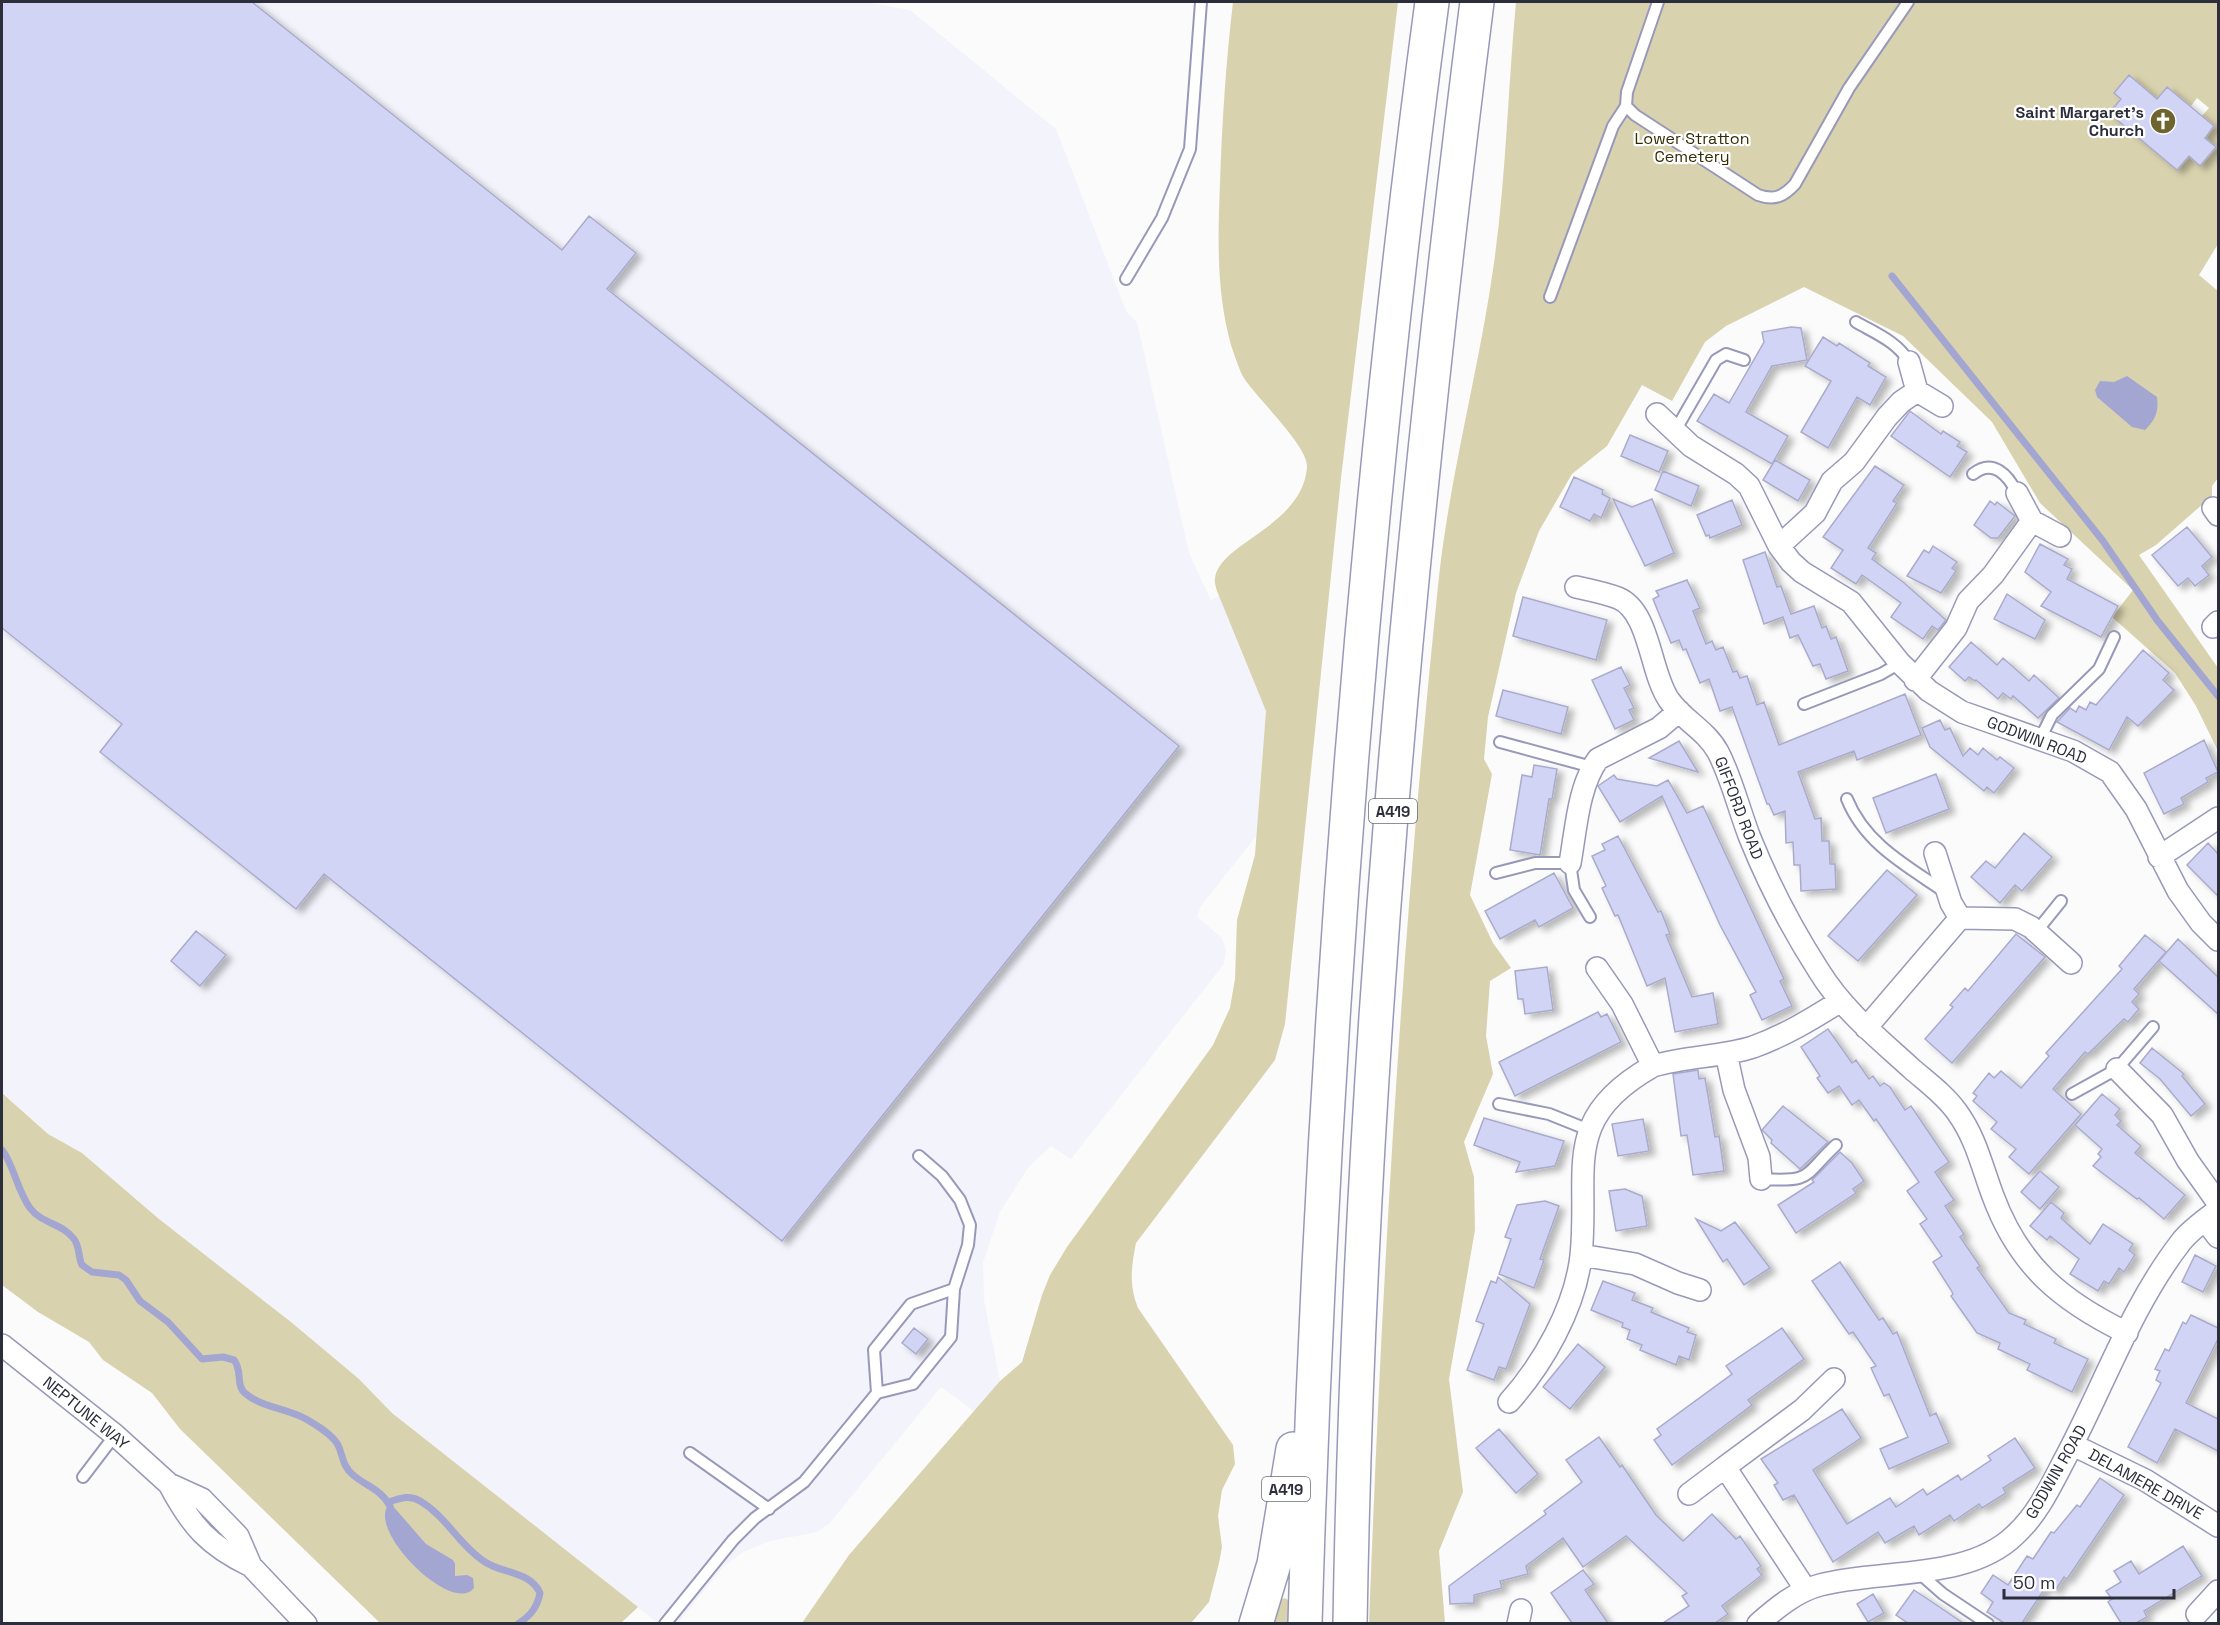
<svg xmlns="http://www.w3.org/2000/svg" width="2220" height="1625" viewBox="0 0 2220 1625" font-family="'Space Grotesk',sans-serif">
  <style>
    .built { fill: #f3f3fc }
    .green { fill: #d8d2ae; fill-rule: evenodd }
    .water { fill: #a4a6d2 }
    .lines { fill: none; stroke-linecap: round; stroke-linejoin: round }
    .stream { stroke: #a4a6d2; stroke-width: 7 }
    .building { fill: #d2d4f6; stroke: #aaabcb; stroke-width: 1.5; filter: url(#shadow) }
    .lane-casing { stroke: #9899b9; stroke-width: 14 }
    .street-casing { stroke: #9899b9; stroke-width: 24 }
    .highway-casing { stroke: #9899b9; stroke-width: 36 }
    .lane { stroke: #fff; stroke-width: 10 }
    .street { stroke: #fff; stroke-width: 21 }
    .highway { stroke: #fff; stroke-width: 33 }
    .labels { text-anchor: middle; dominant-baseline: central; stroke-width: 4.5; stroke-linejoin: round; paint-order: stroke }
    .shield { fill: #fff; stroke: #6c6d76; stroke-width: 1.5 }
    .shield-label { font-size: 15px; font-weight: bold; fill: #2d2e3b }
    .poi-label { font-size: 16px; font-weight: bold; fill: #2d2e3b; stroke: #fff; text-anchor: end }
    .park-label { font-size: 16px; fill: #322b03; stroke: #fff }
    .street-label { font-size: 16px; fill: #2d2e3b; stroke: #fff }
  </style>
  <defs>
    <filter id="shadow"><feDropShadow dx="6" dy="4" stdDeviation="3" flood-color="#0004"/></filter>
  </defs>
  <rect width="100%" height="100%" fill="#fbfbfb"/>
  <path class="built" d="M2,2H865L910,10L1056,129L1126,311L1137,322L1189,553L1211,600L1219,596L1266,711L1257,835L1201,906L1197,917L1222,938L1226,950L1224,964L1071,1159L1051,1146L1028,1168L1000,1212L983,1262L984,1300L1000,1381L974,1411L941,1387L829,1524L817,1532L770,1541L743,1552L723,1567L678,1623H658L392,1413L359,1379L291,1322L159,1219L82,1153L48,1134L2,1093Z"/>
  <path class="green" d="M1233,2H1398L1341,478L1285,1024L1275,1060L1136,1243C1131,1268 1129,1285 1138,1308L1233,1445L1235,1464L1222,1490L1218,1516L1222,1547L1219,1563L1209,1602L1191,1623H802L849,1555L1000,1381L1022,1362L1042,1295L1050,1275L1067,1247L1213,1045L1230,1008L1235,979L1237,920L1255,855L1266,711L1219,596C1217,591 1214,583 1215,578C1219,543 1303,526 1307,467C1308,445 1254,396 1242,375C1238,366 1234,354 1231,345C1216,291 1218,238 1220,183C1222,122 1226,62 1233,2Z
    M1516,2H2218V244L2199,275L2218,291V478L2212,486V496L2156,545L2139,555L2218,668V751L2196,706L2175,673L2112,617L2133,590L2040,503L1992,422L1903,336L1804,287L1726,326L1705,342L1672,401L1642,385L1607,446L1572,474L1539,531L1516,593L1488,717L1484,759L1492,774L1470,895L1493,943L1511,968L1490,981L1486,1036L1493,1074L1464,1142L1474,1177L1475,1230L1449,1379L1463,1492L1439,1551L1445,1623L1369,1624C1382,1277 1402,931 1438,586C1449,477 1479,371 1494,263C1506,177 1508,88 1516,2ZM2129,76L2157,99L2167,87L2191,106L2197,98L2209,108L2202,116L2214,126L2205,138L2216,147L2201,165L2189,156L2177,170L2109,113L2121,98Z
    M2,1093L48,1134L82,1153L159,1219L291,1322L359,1379L392,1413L638,1607L621,1623H380L180,1429L152,1393L103,1360L89,1342L38,1312L2,1285Z
    M1285,1598L1291,1602L1292,1623L1273,1624L1280,1600Z"/>
  <path class="water" d="M2127,376L2157,397C2159,412 2155,420 2145,430L2132,427L2097,397L2095,390L2100,381L2114,382Z
    M392,1505L426,1544L453,1560L455,1564V1576L467,1575L473,1578L474,1588C453,1615 371,1535 387,1507Z"/>
  <g class="lines">
    <path class="stream" d="M1892,276L2103,541L2157,620L2218,696
      M2,1150C13,1163 17,1190 30,1208C42,1224 62,1223 74,1239C80,1247 78,1257 82,1265L92,1272L119,1275L126,1280L140,1301L168,1322L202,1359L223,1357L234,1360C243,1371 235,1386 246,1394C263,1408 287,1408 306,1419C316,1425 332,1434 338,1445C343,1455 342,1465 352,1474C365,1486 381,1489 390,1506
      M388,1502C399,1499 409,1494 420,1501C446,1516 459,1545 485,1562C503,1574 530,1571 540,1593C537,1608 531,1615 518,1624"/>
  </g>
  <path class="building" d="M2,2H252L562,250L589,216L636,253L607,289L1179,746L782,1241L324,874L296,909L100,752L122,724L2,628Z
    M2129,75L2157,99L2167,87L2214,126L2205,138L2216,147L2200,166L2189,156L2177,170L2109,113L2121,99L2114,93Z
    M1791,327L1801,328L1807,360L1772,366L1746,412L1788,436L1772,464L1697,421L1714,394L1729,403L1764,342L1762,332Z
    M1823,337L1837,346L1839,343L1870,363L1868,366L1886,377L1870,405L1857,397L1828,448L1801,432L1831,381L1805,366Z
    M1910,411L1941,434L1943,431L1960,442L1957,446L1967,452L1950,477L1891,436Z
    M1630,435L1668,451L1659,472L1621,456Z
    M1775,460L1810,480L1798,501L1763,480Z
    M1875,466L1904,485L1893,501L1897,503L1868,548L1876,553L1872,559L1903,582L1946,620L1938,630L1932,626L1923,639L1891,617L1901,603L1862,575L1856,584L1831,568L1843,550L1823,537Z
    M1663,471L1699,486L1691,506L1655,490Z
    M1574,477L1603,490L1602,494L1610,498L1601,518L1594,514L1590,521L1560,507Z
    M1613,499L1632,507L1652,499L1674,553L1645,566Z
    M1732,500L1742,525L1710,538L1709,535L1706,536L1697,515Z
    M1990,501L1995,505L1997,502L2015,516L1998,538H1991L1974,525Z
    M2187,527L2212,557L2202,566L2209,575L2195,586L2188,578L2178,586L2152,555Z
    M2040,544L2068,559L2064,565L2072,569L2067,579L2118,606L2101,637L2041,606L2051,592L2025,572Z
    M1933,546L1957,562L1952,568L1956,571L1941,593L1907,576L1924,550L1929,553Z
    M1765,552L1777,587L1781,586L1791,614L1814,606L1822,628L1826,626L1831,639L1836,637L1848,671L1826,679L1820,664L1813,666L1798,635L1790,638L1783,617L1764,624L1743,560Z
    M1687,580L1700,608L1693,611L1706,644L1712,641L1716,650L1723,647L1733,672L1737,671L1740,678L1747,676L1757,705L1764,702L1779,745L1905,694L1921,735L1857,760L1854,751L1798,772L1815,819L1821,818L1822,841H1829L1830,864H1835L1836,889L1801,891L1800,865H1794L1793,842L1786,843L1785,811L1774,815L1769,804H1767L1732,707L1720,711L1709,679L1700,683L1686,649L1683,650L1679,640L1671,643L1653,599L1659,596L1656,591Z
    M2007,594L2045,620L2035,639L1994,619Z
    M1523,597L1607,620L1596,660L1513,636Z
    M1971,642L1997,665L2003,658L2029,681L2034,675L2059,698L2038,718L2013,696L2011,699L2003,693L1998,699L1976,680L1975,681L1969,677L1965,681L1949,667Z
    M2143,650L2169,673L2163,680L2174,690L2138,726L2127,717L2109,750L2057,722L2070,708L2076,712L2079,706L2086,710L2090,702L2096,705Z
    M1621,667L1630,685L1624,688L1634,708L1629,710L1634,720L1615,729L1592,680Z
    M1503,690L1568,707L1561,734L1496,716Z
    M1940,720L1945,730L1950,728L1963,756L1970,748L1978,755L1983,748L1997,760L2000,757L2014,768L1994,793L1987,787L1984,791L1930,747L1922,728Z
    M2204,740L2218,772L2206,778L2208,782L2181,798L2184,804L2164,814L2144,773Z
    M1679,741L1698,772L1649,758Z
    M1534,765L1557,769L1552,799H1549L1540,855L1510,850L1522,775L1532,777Z
    M1936,774L1949,809L1886,833L1873,798Z
    M1614,775L1617,779L1657,786L1668,780L1687,813L1703,806L1784,979L1780,981L1792,1006L1762,1020L1750,995L1756,992L1720,925L1662,796L1620,822L1598,786Z
    M2024,833L2052,857L2022,891L2015,885L2000,903L1971,877L1986,861L1995,868Z
    M1618,836L1658,912L1661,911L1670,934L1666,935L1692,997L1713,993L1718,1024L1675,1032L1665,978L1647,986L1618,915L1615,916L1602,888L1606,886L1592,856L1605,850L1602,844Z
    M2208,843L2218,854V896L2187,865Z
    M1887,870L1917,895L1858,961L1828,936Z
    M1554,873L1573,908L1539,927L1535,920L1500,939L1485,911Z
    M196,931L226,955L200,986L171,961Z
    M2016,934L2045,957L1952,1063L1925,1039L1953,1007L1950,1005L1965,988L1968,991Z
    M2145,935L2166,952L2134,989L2139,994L2132,1002L2139,1009L2128,1022L2124,1019L2088,1054L2085,1052L2053,1089L2081,1114L2029,1174L2009,1157L2016,1149L1991,1129L1997,1122L1973,1101L1977,1096L1973,1093L1989,1073L1994,1078L2001,1071L2021,1088L2049,1056L2046,1053L2122,969L2119,966Z
    M2178,939L2218,977V1014L2159,961Z
    M1547,967L1553,1010L1525,1014L1523,999H1518L1515,971Z
    M1598,1012L1601,1017L1607,1014L1621,1042L1515,1096L1499,1062Z
    M1828,1029L1852,1063L1856,1060L1869,1079L1873,1076L1880,1086L1884,1083L1890,1087L1905,1110L1911,1106L1949,1162L1935,1172L1954,1200L1945,1206L1964,1234L1960,1237L1980,1266L1977,1268L2009,1313L2026,1320L2024,1324L2056,1339L2054,1343L2088,1359L2072,1392L2027,1370L2030,1364L1998,1349L2000,1343L1977,1333L1951,1296L1953,1294L1951,1290L1933,1262L1942,1256L1920,1224L1927,1219L1907,1191L1919,1182L1876,1119L1874,1121L1859,1100L1852,1105L1839,1086L1828,1093L1817,1078L1820,1076L1801,1047Z
    M2152,1048L2184,1074L2182,1076L2205,1104L2191,1116L2160,1079L2140,1063Z
    M1698,1070L1699,1079L1705,1078L1715,1137L1719,1136L1724,1171L1693,1175L1687,1135L1681,1136L1673,1074Z
    M2102,1094L2120,1109L2115,1115L2121,1121L2117,1125L2141,1146L2135,1153L2185,1195L2164,1219L2139,1198L2137,1199L2093,1166L2101,1157L2098,1154L2102,1149L2075,1125Z
    M1783,1106L1828,1142L1800,1169L1771,1143L1772,1140L1762,1130Z
    M1484,1118L1564,1141L1555,1166L1516,1172L1520,1162L1474,1145Z
    M1643,1119L1649,1151L1618,1156L1612,1124Z
    M1840,1152L1852,1163L1864,1181L1853,1189L1856,1193L1796,1233L1778,1205L1814,1182L1812,1180Z
    M2040,1171L2059,1187L2040,1209L2021,1192Z
    M1625,1189L1642,1196L1647,1226L1616,1231L1609,1191Z
    M1545,1201L1559,1206L1540,1259L1544,1260L1534,1288L1499,1274L1511,1239L1505,1237L1517,1205Z
    M2051,1202L2064,1213L2061,1218L2090,1244L2103,1224L2133,1244L2129,1250L2135,1255L2124,1272L2119,1268L2109,1284L2104,1281L2098,1291L2070,1274L2079,1259L2050,1236L2047,1240L2030,1226Z
    M1696,1219L1721,1231L1735,1222L1770,1268L1744,1285L1727,1259L1723,1262Z
    M2195,1255L2216,1266L2203,1292L2182,1282Z
    M1840,1262L1879,1320L1883,1318L1893,1334L1897,1332L1930,1416L1936,1413L1949,1443L1889,1469L1880,1449L1908,1437L1889,1394L1884,1396L1871,1368L1876,1366L1853,1332L1849,1334L1812,1281Z
    M1498,1277L1530,1304L1506,1369L1499,1367L1494,1380L1467,1370L1484,1324L1476,1321L1491,1281L1496,1283Z
    M1603,1281L1635,1293L1632,1300L1653,1308L1651,1312L1689,1328L1687,1332L1696,1335L1689,1360L1679,1356L1676,1365L1640,1350L1642,1345L1627,1339L1630,1330L1622,1327L1623,1323L1591,1310Z
    M2191,1315L2218,1328V1339L2186,1403L2218,1419V1451L2175,1429L2157,1463L2128,1447L2161,1383L2156,1380L2160,1371L2155,1369L2165,1349L2169,1351L2183,1322L2186,1324Z
    M914,1328L928,1339L916,1354L902,1343Z
    M1782,1328L1804,1359L1748,1400L1752,1405L1672,1465L1654,1440L1661,1435L1657,1429L1732,1374L1726,1366Z
    M1578,1344L1605,1367L1570,1409L1543,1387Z
    M1842,1409L1861,1438L1813,1470L1847,1524L1890,1498L1896,1507L1923,1489L1927,1495L1958,1475L1961,1480L1991,1460L1988,1456L2015,1438L2035,1468L2003,1488L2006,1493L1982,1508L1979,1504L1954,1521L1950,1515L1919,1535L1914,1526L1885,1543L1878,1532L1833,1562L1794,1495L1783,1500L1774,1485L1778,1483L1761,1459Z
    M1499,1429L1538,1474L1516,1493L1476,1448Z
    M1599,1437L1620,1467L1622,1465L1656,1515L1683,1541L1712,1514L1736,1539L1740,1536L1761,1566L1757,1569L1762,1575L1722,1606L1728,1614L1715,1623H1663L1689,1606L1682,1596L1687,1593L1626,1536L1583,1567L1563,1538L1526,1566L1528,1574L1500,1581L1502,1588L1474,1595V1603L1450,1604L1449,1586L1546,1514L1544,1511L1582,1482L1566,1460Z
    M2100,1478L2124,1495L2067,1579L2064,1577L2055,1591L2047,1585L2022,1623H2004L1987,1612L1993,1602L1981,1593L1993,1575L2008,1585L2027,1556L2033,1559L2051,1532L2054,1533L2077,1505L2080,1507Z
    M2183,1546L2202,1576L2144,1611L2147,1617L2136,1623H2121L2108,1602L2112,1599L2106,1591L2121,1582L2114,1571L2131,1561L2139,1574Z
    M1583,1570L1594,1584L1585,1590L1608,1623H1572L1551,1593Z
    M1914,1590L1932,1602L1963,1623H1908L1896,1615Z
    M1873,1594L1884,1613L1868,1622L1857,1604Z"/>
  <g class="lines">
    <defs>
      <path id="lane" d="M1658,2L1627,92L1626,106L1635,115L1758,195C1775,201 1784,196 1795,184L1849,88L1908,2
        M1126,279L1162,218L1190,149L1201,2
        M1550,297L1613,126L1626,106
        M1856,322C1875,333 1898,342 1909,362
        M1675,431L1716,360L1726,354L1744,360
        M1973,474C1993,458 2008,475 2017,493
        M1804,704L1881,674L1900,663
        M2040,739L2052,715L2099,669L2114,637
        M1500,742L1592,767
        M1847,799C1865,844 1907,866 1945,892
        M1496,873L1535,863H1570L1574,890L1590,917
        M2036,932L2061,901
        M2072,1094L2117,1069L2153,1027
        M1499,1104L1549,1114L1589,1130
        M1761,1179C1813,1182 1802,1177 1836,1145
        M877,1393L874,1350L911,1304L954,1289
        M690,1453L769,1509
        M83,1477L115,1435
        M1918,1572L1943,1594L1988,1624
        M665,1624L733,1540L755,1518L804,1482L877,1393L913,1384L951,1337L954,1289L968,1245L970,1225L960,1200L942,1176L919,1156"/>
      <path id="street" d="M1909,362L1917,391
        M1657,414L1691,446L1736,474L1749,486L1779,546L1791,562L1802,572L1851,602L1900,663L1929,691L1962,712L2073,751L2110,772L2136,809L2178,891L2201,923L2218,940
        M2213,508L2218,515
        M2032,521L2060,536
        M1779,546L1815,513L1832,481L1854,462L1887,417L1901,402L1917,391L1942,406
        M1576,587C1590,590 1605,593 1618,598C1650,611 1650,673 1669,700C1683,720 1706,730 1718,752C1732,779 1739,810 1750,838C1769,885 1792,929 1819,971C1843,1010 1878,1038 1912,1069C1927,1082 1945,1095 1957,1112C1976,1138 1982,1167 1993,1196C2019,1266 2061,1301 2127,1333
        M2213,627L2218,622
        M1915,680L1956,628L1968,601L1993,575L2032,521L2017,493
        M2159,857L2218,818
        M1570,863C1576,830 1578,787 1598,759L1659,728L1679,711
        M1960,918L2015,919L2031,927L2071,963
        M1597,968L1622,1004L1653,1066C1687,1056 1722,1057 1753,1047C1784,1036 1812,1019 1839,1002
        M1866,1028L1960,918L1951,903L1935,853
        M1726,1053L1734,1090L1759,1157L1761,1179
        M2117,1069L2162,1115L2188,1161L2218,1203
        M2205,1220L2218,1237
        M1581,1255L1635,1264L1678,1283L1700,1290
        M2,1345L115,1435L169,1484L202,1499L238,1536L251,1566L306,1624
        M1509,1402C1543,1364 1575,1308 1581,1256C1590,1169 1559,1119 1653,1066
        M2073,1445L2145,1480L2218,1526
        M169,1484C191,1526 209,1546 251,1566
        M1689,1494L1725,1467
        M1806,1590L1725,1467L1802,1410L1834,1379
        M2197,1614L2218,1591
        M1518,1624L1521,1610
        M1758,1624C1776,1608 1797,1591 1820,1585C1880,1569 1968,1581 2015,1535C2039,1513 2052,1483 2067,1455C2104,1385 2132,1305 2181,1242C2190,1230 2206,1219 2218,1210"/>
      <path id="highway" d="M1256,1624L1274,1564L1293,1449
        M1305,1624C1321,1081 1360,539 1432,2
        M1350,1624C1359,1081 1409,539 1477,2"/>
    </defs>
    <use href="#lane" class="lane-casing"/>
    <use href="#street" class="street-casing"/>
    <use href="#highway" class="highway-casing"/>
    <use href="#lane" class="lane"/>
    <use href="#street" class="street"/>
    <use href="#highway" class="highway"/>
  </g>
  <defs>
    <symbol id="church-disc" viewBox="-11 -11 22 22"><circle r="9.5" fill="#6d6430" stroke="#fff"/><path d="M-1.2-6h2.4v3.5h3.3v2.4h-3.3V6h-2.4V-.1h-3.3v-2.4h3.3Z" fill="#fff"/></symbol>
  </defs>
  <g fill-rule="evenodd">
    <use href="#church-disc" x="2148" y="106" width="30" height="30"/>
  </g>
  <g class="labels">
    <g class="shield">
      <rect x="1369" y="799" width="48" height="24" rx="4.5"/>
      <rect x="1262" y="1477" width="48" height="24" rx="4.5"/>
    </g>
    <g class="shield-label">
      <text x="1393" y="811">A419</text>
      <text x="1286" y="1489">A419</text>
    </g>
    <g class="poi-label">
      <text x="2144" y="112">Saint Margaret's<tspan x="2144" dy="18">Church</tspan></text>
    </g>
    <g class="park-label">
      <text x="1692" y="138">Lower Stratton<tspan x="1692" dy="18">Cemetery</tspan></text>
    </g>
    <g class="street-label">
      <text transform="translate(2037 740) rotate(21)">GODWIN ROAD</text>
      <text transform="translate(1739 808) rotate(69)">GIFFORD ROAD</text>
      <text transform="translate(86 1413) rotate(39)">NEPTUNE WAY</text>
      <text transform="translate(2056 1472) rotate(-60)">GODWIN ROAD</text>
      <text transform="translate(2146 1484) rotate(29)">DELAMERE DRIVE</text>
    </g>
  </g>
  <rect width="2220" height="1625" fill="none" stroke="#2d2e3b" stroke-width="6"/>
  <path d="M2004 1589v9h170v-9" fill="none" stroke="#2d2e3b" stroke-width="3"/>
  <text x="2013" y="1589" font-size="18" fill="#2d2e3b" stroke="#ffffff" stroke-width="4.5" paint-order="stroke">50 m</text>
</svg>
